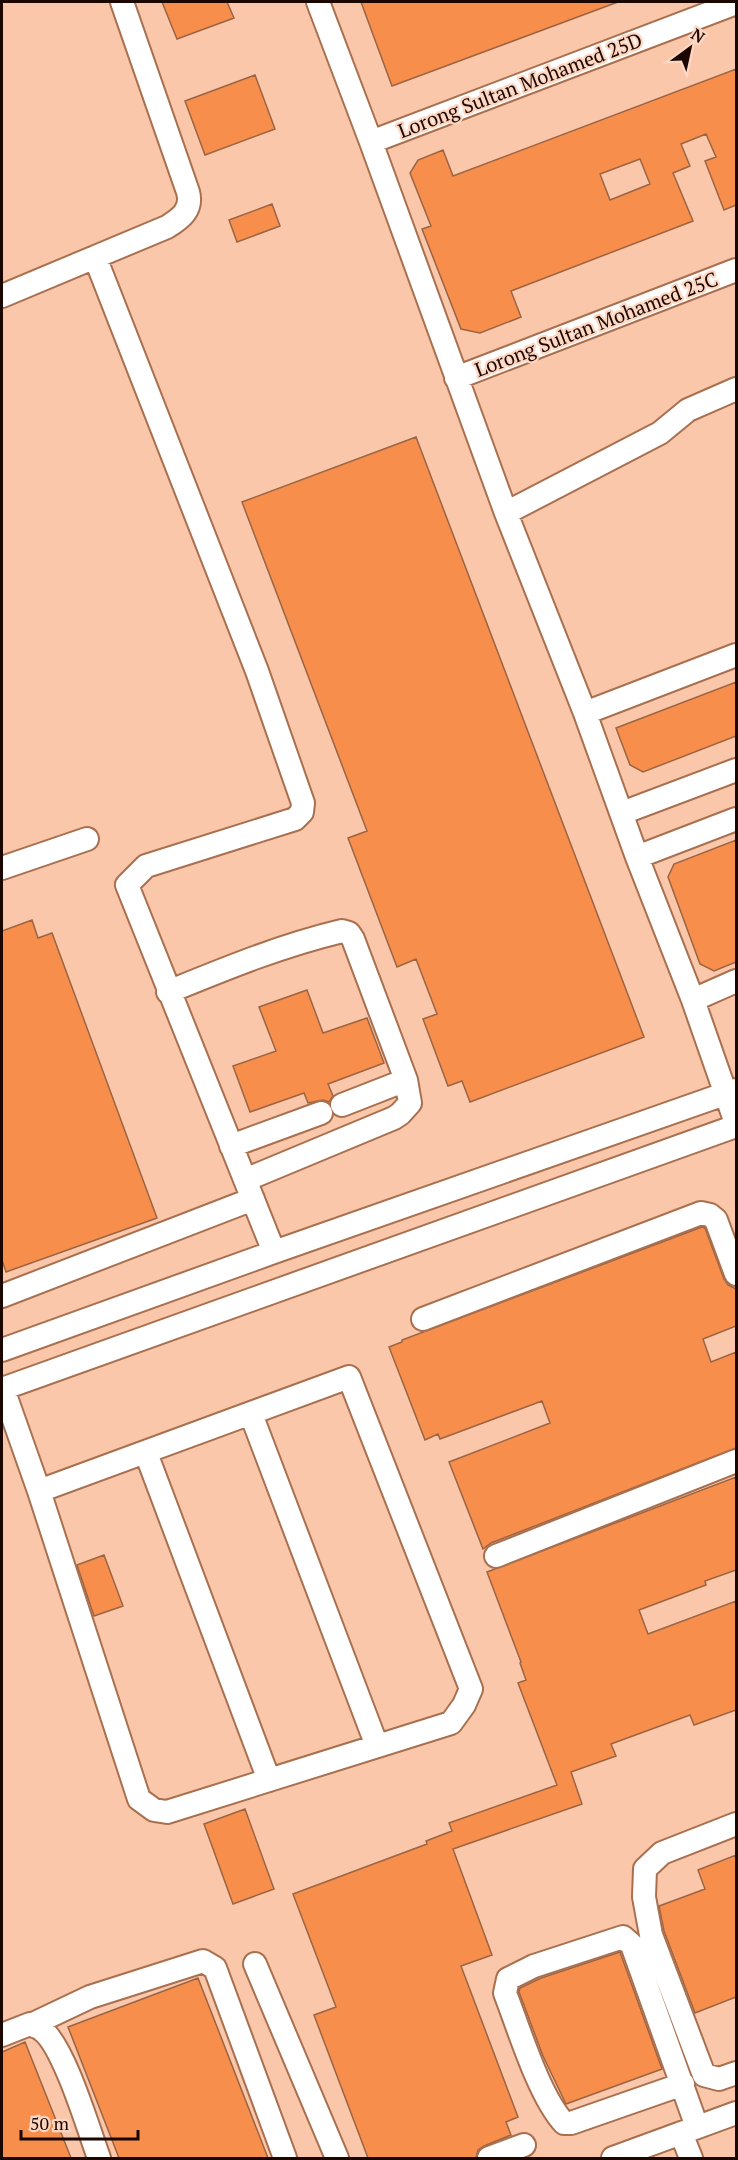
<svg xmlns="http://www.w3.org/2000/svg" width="738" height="2160" viewBox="0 0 738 2160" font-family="'PT Serif',serif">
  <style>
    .building { fill: #f88e4c; stroke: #9b6443; stroke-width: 1.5; fill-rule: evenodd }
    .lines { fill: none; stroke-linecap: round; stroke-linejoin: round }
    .minor-casing { stroke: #a9704f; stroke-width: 26 }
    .minor { stroke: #fff; stroke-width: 22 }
    .labels { text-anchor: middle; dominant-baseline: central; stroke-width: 4.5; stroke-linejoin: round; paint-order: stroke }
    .street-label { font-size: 20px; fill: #1b0700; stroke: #fed7c2 }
  </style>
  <rect width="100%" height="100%" fill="#fac7ab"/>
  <path class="building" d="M162,2H227L234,18L177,39Z
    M361,2H618L392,86Z
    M736,69V205L724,210L705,161L716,157L706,134L681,144L690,166L673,173L693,221L511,291L521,317L480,333L461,329L422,229L431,226L410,173L418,160L443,150L453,176ZM640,159L650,184L610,200L600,174Z
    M255,75L275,129L205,155L185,101Z
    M272,204L280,226L237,242L229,220Z
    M416,437L644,1037L470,1102L462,1081L448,1086L423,1019L437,1014L416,959L397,967L348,838L367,831L242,502Z
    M736,682V736L643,772L630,765L616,728Z
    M736,840V962L714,971L700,964L668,877L674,864Z
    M32,920L38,938L52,933L157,1218L6,1272L2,1260V931Z
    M307,990L323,1033L367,1018L384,1063L328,1084L333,1096L329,1102L323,1100L308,1103L304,1093L250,1112L233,1066L276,1051L259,1007Z
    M702,1227L705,1228L724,1279L728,1285L736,1289V1326L703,1339L711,1362L736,1352V1448L491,1543L483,1549L449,1462L550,1423L542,1401L440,1439L438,1434L425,1440L389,1347L402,1342V1340Z
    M736,1477V1570L705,1581L706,1585L639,1610L648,1634L736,1601V1710L694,1725L690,1715L611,1744L616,1756L571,1772L582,1804L453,1849L492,1955L461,1966L518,2117L506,2122L511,2135L484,2146L478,2150L476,2158H368L314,2015L336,2007L293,1894L427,1844L426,1841L452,1831L449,1823L557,1785L518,1683L526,1680L520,1663L521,1662L487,1572Z
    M104,1555L123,1606L94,1616L77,1565Z
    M245,1809L274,1889L233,1904L204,1824Z
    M736,1855V1997L695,2013L664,1931L659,1906L705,1889L698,1870Z
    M620,1952L662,2069L566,2104L543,2056L519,1992L520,1988L541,1978Z
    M198,1978L268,2158H119L68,2027Z
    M25,2042L71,2158H2V2052Z"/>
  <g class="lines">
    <defs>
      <path id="minor" d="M318,2L371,142L506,513L585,713L637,857L693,1000L736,1123
        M371,142L736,3
        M95,257L257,671L303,803L302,812L295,819L146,866L127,885L274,1252
        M2,296L167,227C180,219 193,210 188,192L122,2
        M456,378L736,270
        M506,513L660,433L688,410L736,389
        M585,713L736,655
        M622,813L736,770
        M637,857L736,819
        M2,868L87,839
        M168,992C227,968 280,946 342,931L349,933L353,939L406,1080L410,1103L400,1114L394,1118L245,1180
        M693,1000L736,981
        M342,1105L406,1080
        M231,1146L321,1113
        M2,1296L253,1199
        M423,1319L701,1213L710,1215L716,1220L736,1274
        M2,1350L274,1252L736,1090
        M2,1389L736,1126
        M3,1389L39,1491L349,1377L471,1689L464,1705L451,1723L167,1812L154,1810L139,1799L39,1491
        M251,1414L377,1746
        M146,1453L269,1780
        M496,1556L736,1461
        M736,1824L662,1853L645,1869L644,1897L651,1935L704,2075L719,2079L736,2073
        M255,1964L337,2158
        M31,2025L90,1997L203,1961L215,1968L285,2158
        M2,2035L30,2024C33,2026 39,2027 42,2030C64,2046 89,2131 99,2158
        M683,2084L571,2123H564C539,2096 519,2029 505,1993L508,1979L534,1966L623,1937L632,1945L697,2127
        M681,2133L691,2158
        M489,2158L524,2145
        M613,2158L736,2113"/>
    </defs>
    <use href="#minor" class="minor-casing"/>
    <use href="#minor" class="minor"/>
  </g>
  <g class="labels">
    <g class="street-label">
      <text transform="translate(520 85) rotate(-21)">Lorong Sultan Mohamed 25D</text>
      <text transform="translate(596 324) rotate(-21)">Lorong Sultan Mohamed 25C</text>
    </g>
  </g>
  <rect width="738" height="2160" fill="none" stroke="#1b0700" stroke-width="6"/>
  <g transform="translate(690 48) rotate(33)" stroke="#fed7c2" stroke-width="4.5" paint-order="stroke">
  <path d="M0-4.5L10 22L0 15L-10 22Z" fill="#1b0700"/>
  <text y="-9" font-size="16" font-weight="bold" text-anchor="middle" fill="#1b0700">N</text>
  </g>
  <path d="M21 2130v9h117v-9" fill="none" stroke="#1b0700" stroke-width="3"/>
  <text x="30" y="2130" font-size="18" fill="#1b0700" stroke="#fed7c2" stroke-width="4.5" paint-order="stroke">50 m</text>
</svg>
